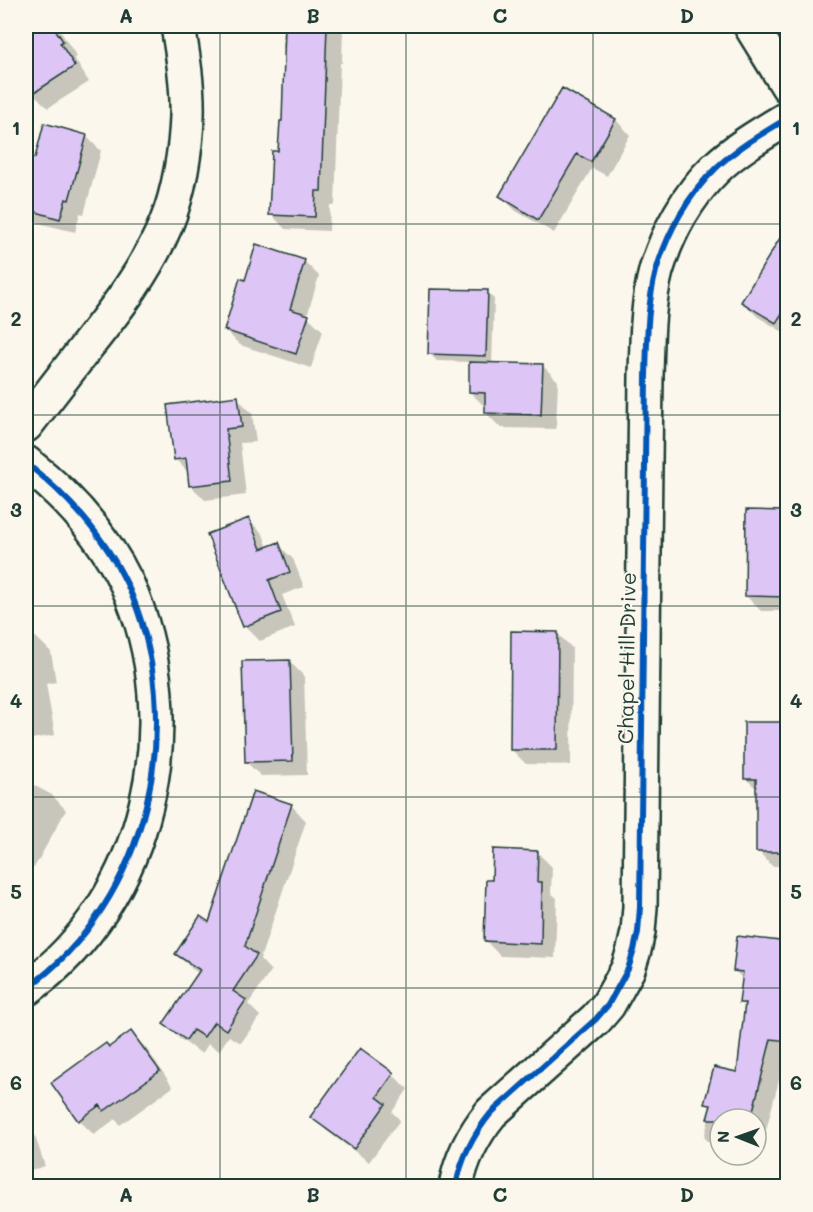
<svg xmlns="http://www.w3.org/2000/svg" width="813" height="1212" viewBox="0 0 813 1212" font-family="Mali,sans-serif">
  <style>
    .shadow { fill: #0003 }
    .building { fill: #ddc5f5; stroke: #1f3d34; stroke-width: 1.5 }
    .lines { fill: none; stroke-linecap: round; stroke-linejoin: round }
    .minor-casing { stroke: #1f3d34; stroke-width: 38 }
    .minor { stroke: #fbf7ec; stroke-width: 33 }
    .cycleway-casing { stroke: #fbf7ec; stroke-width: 10 }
    .cycleway { stroke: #0057b8; stroke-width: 6 }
    .grid { fill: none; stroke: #1f3d34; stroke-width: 1.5; stroke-opacity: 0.55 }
    .labels { text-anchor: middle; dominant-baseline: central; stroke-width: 4.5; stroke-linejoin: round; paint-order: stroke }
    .street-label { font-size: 21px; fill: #1f3d34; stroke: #fbf7ec }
    .neatline { fill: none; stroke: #1f3d34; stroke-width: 2 }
    .grid-label { font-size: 20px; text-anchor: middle; font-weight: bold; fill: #1f3d34 }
  </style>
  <rect width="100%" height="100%" fill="#fbf7ec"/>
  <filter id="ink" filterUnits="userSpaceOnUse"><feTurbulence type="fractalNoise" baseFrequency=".0167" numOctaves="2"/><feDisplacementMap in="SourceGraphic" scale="12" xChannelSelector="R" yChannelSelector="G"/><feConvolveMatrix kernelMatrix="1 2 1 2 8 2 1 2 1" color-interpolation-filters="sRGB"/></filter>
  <g filter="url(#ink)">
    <path class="shadow" d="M26,26H57L77,57L74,58L89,82L48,108L33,93L26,81Z
      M283,26H353V27H343L342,63H340L335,205H330L329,231L285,229L271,214L284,123L286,51L282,47Z
      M563,90L616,120L630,135L607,176L592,168L554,233L516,211L501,196Z
      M86,136L101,151L84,214L80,213L75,232L38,223L26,210V157L36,160Z
      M788,228V335L758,317L743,302Z
      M304,261L319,276L307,316L323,331L311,368L240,345L225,330L246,282Z
      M487,292L494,299L492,364L543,366L558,381L556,429L501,428L486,413L485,407L470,392L471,362L437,361L430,354Z
      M237,398L252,413L256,442L240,443L246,495L205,500L190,485L189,473L175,459Z
      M788,512V611H761L746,596Z
      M248,519L263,534L268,548L278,544L293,559L304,587L282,595L295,627L260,641L245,626Z
      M558,634L572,648L571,765L526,764L511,749Z
      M36,637L51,652L56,682L46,684L55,735L26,740V639Z
      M289,661L304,676L307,775L261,776L246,762Z
      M788,724V866H772L758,851V790L745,778Z
      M26,781L52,795L66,810L34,868L30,866L26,875Z
      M254,793L292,806L306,821L260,959L271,971L248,1004L260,1016L241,1043L229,1036L219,1051L208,1044L202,1054L180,1039L165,1024L199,973L192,969L177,954L210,924Z
      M537,852L552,867L551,893L557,898L555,958L500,956L486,941Z
      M788,944V1053H786L758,1161L733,1155H756V1119H720L719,1152L704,1137L712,1109L706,1103L738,1074L746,1008L740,1002L743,979L735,971Z
      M131,1033L146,1048L173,1087L120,1125L115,1119L94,1135L79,1120L109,1049Z
      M360,1050L393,1075L408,1089L392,1112L400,1120L369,1162L327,1131L312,1116Z
      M26,1116L30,1121L45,1166L26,1172Z"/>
    <path class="building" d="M26,26H53L63,41L60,43L75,66L26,98Z
      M285,26H327L321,191H316L315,217L269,215L272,151H278L280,121H282Z
      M562,88L616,119L591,162L577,154L538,220L499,196Z
      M44,123L87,135L69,200L66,199L60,219L26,209V155L35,158Z
      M788,225V304L776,323L741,302Z
      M256,244L305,260L290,309L309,315L296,354L224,330L240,278L245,280Z
      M430,289L488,290L486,356L428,354Z
      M469,362L543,364L541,415L485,413V393L469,392Z
      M238,396L242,427L226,429L232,481L189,486L186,458L174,460L167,405Z
      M746,510L788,511V597L745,596Z
      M249,518L261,549L279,542L290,572L269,580L281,612L243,627L207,534Z
      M511,631L558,632L557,750H510Z
      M290,660L293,761L245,762L242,661Z
      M744,722H788V852H756V779H744Z
      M253,791L292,804L245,946L257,955L233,991L246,1000L226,1030L214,1022L204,1037L193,1030L186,1040L163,1024L200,970L175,954L200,916L209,922Z
      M493,849L538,851L537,882H542L541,944L484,941L486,880H492Z
      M737,936L788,942V1041L771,1039L751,1119H707L711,1105L704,1104L714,1067L737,1072L745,1003H739L743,972L733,971Z
      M131,1031L160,1071L104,1111L100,1105L78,1121L51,1083L106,1043L109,1047Z
      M360,1048L394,1073L377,1097L386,1104L354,1149L310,1117Z"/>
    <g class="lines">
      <defs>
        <path id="minor" d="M751,26L788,86
          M26,425C46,399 67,372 87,346C118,307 147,269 166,224C179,193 186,149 187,116C188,86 183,56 178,26
          M26,463C67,495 104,536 127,584C189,720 150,901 26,989
          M456,1186C461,1159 473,1135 491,1113L596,1019L608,1005L628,969L634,950L638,932L640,907L646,376C647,341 647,305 656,271C667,233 688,195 716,168C737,148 763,133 788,118"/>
      </defs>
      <use href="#minor" class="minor-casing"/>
      <use href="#minor" class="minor"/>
      <defs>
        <path id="cycleway" d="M26,463C67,495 104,536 127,584C189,720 150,901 26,989
          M456,1186C461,1159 473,1135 491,1113L596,1019L608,1005L628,969L634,950L638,932L640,907L646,376C647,341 647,305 656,271C667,233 688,195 716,168C737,148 763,133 788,118"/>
      </defs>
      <use href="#cycleway" class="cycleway-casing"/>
      <use href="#cycleway" class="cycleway"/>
    </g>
  </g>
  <path class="grid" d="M220,26V1186M406,26V1186M593,26V1186M26,224H788M26,415H788M26,606H788M26,797H788M26,988H788"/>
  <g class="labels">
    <g class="street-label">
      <text transform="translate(626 658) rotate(-89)">Chapel Hill Drive</text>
    </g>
  </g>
  <rect width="813" height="1212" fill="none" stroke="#fbf7ec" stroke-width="66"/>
  <g transform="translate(738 1137) rotate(271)"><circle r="28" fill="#fbf7ec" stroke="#a3ada2" stroke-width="1.5"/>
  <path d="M0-4.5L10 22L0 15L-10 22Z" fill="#1f3d34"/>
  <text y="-9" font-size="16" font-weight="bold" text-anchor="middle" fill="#1f3d34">N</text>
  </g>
  <rect x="33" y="33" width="747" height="1146" class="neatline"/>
  <g class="grid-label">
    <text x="126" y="23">A</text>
    <text x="313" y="23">B</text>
    <text x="500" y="23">C</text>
    <text x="687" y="23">D</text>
    <text x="16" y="135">1</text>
    <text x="796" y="135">1</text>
    <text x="16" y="326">2</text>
    <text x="796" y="326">2</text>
    <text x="16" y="517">3</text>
    <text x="796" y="517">3</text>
    <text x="16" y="708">4</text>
    <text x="796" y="708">4</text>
    <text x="16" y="899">5</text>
    <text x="796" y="899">5</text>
    <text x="16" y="1090">6</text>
    <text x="796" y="1090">6</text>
    <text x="126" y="1202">A</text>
    <text x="313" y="1202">B</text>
    <text x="500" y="1202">C</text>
    <text x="687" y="1202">D</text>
  </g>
</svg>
